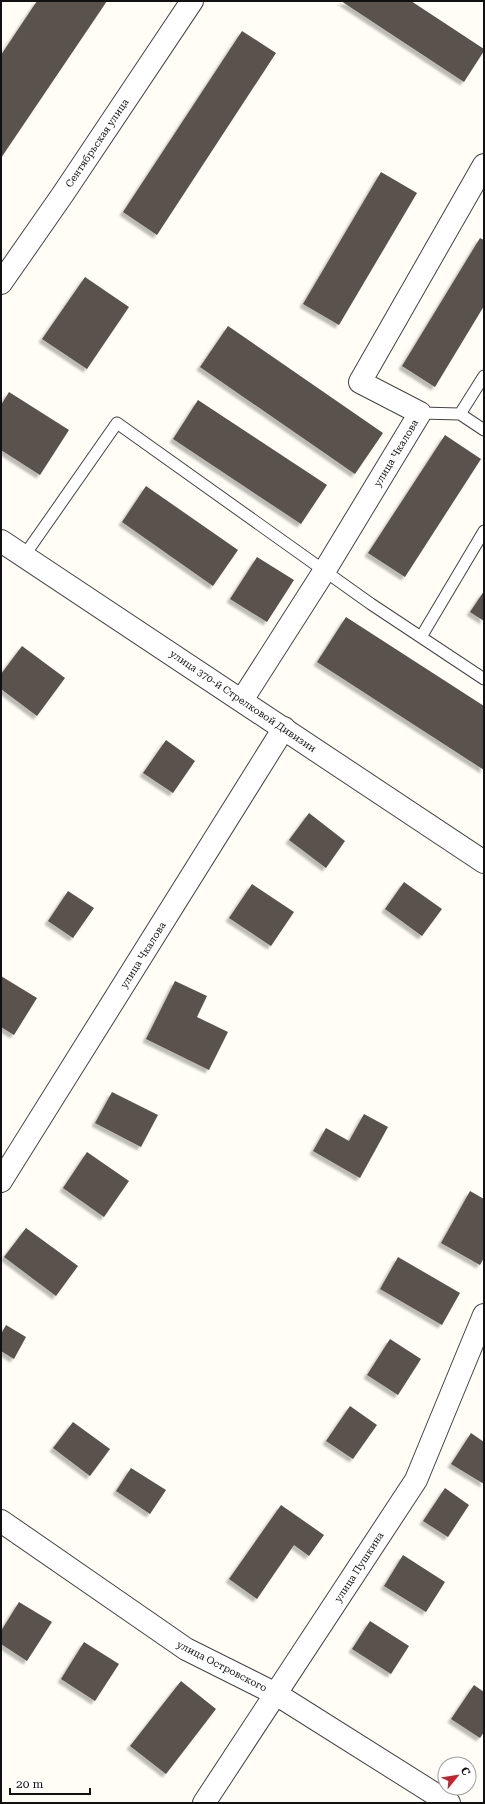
<svg xmlns="http://www.w3.org/2000/svg" width="485" height="1804" viewBox="0 0 485 1804" font-family="'Roboto Serif',serif">
  <style>
    .building { fill: #5a524d; filter: url(#shadow) }
    .lines { fill: none; stroke-linecap: round; stroke-linejoin: round }
    .service-casing { stroke: #444; stroke-width: 13 }
    .minor-casing { stroke: #444; stroke-width: 24 }
    .tertiary-casing { stroke: #444; stroke-width: 24 }
    .service { stroke: #fff; stroke-width: 11 }
    .minor { stroke: #fff; stroke-width: 22 }
    .tertiary { stroke: #fff; stroke-width: 22 }
    .labels { text-anchor: middle; dominant-baseline: central; stroke-width: 4; stroke-linejoin: round; paint-order: stroke }
    .street-label { font-size: 10px; fill: #111; stroke: #fff }
  </style>
  <defs>
    <filter id="shadow"><feDropShadow dx="-3.5" dy="3.5" stdDeviation="1" flood-color="#0004"/></filter>
  </defs>
  <rect width="100%" height="100%" fill="#fffdf5"/>
  <path class="building" d="M37,1H107L1,158V55Z
    M341,1H411L484,49V51L464,82Z
    M242,31L276,53L157,235L123,212Z
    M381,172L417,193L339,325L303,304Z
    M480,238L484,240V306L435,387L402,366Z
    M85,277L129,307L87,369L42,339Z
    M228,326L383,433L355,474L200,367Z
    M9,392L69,430L40,475L1,450V405Z
    M198,400L327,485L301,524L173,439Z
    M445,435L481,459L405,577L368,553Z
    M146,486L238,550L213,586L122,522Z
    M257,557L294,580L267,622L230,599Z
    M484,591V621L470,612Z
    M346,617L484,706V770L317,662Z
    M22,646L65,678L37,716L1,689V674Z
    M166,740L195,761L173,793L143,773Z
    M309,813L345,841L326,868L289,840Z
    M404,882L442,909L422,936L385,909Z
    M252,884L294,912L271,946L229,918Z
    M68,891L94,908L73,938L48,921Z
    M1,976L37,998L14,1035L1,1027Z
    M175,981L207,996L197,1017L228,1032L209,1070L146,1039Z
    M112,1092L158,1115L141,1147L95,1123Z
    M364,1114L388,1127L360,1178L313,1151L326,1128L349,1141Z
    M87,1152L129,1181L104,1217L63,1188Z
    M470,1191L484,1199V1258L480,1265L441,1243Z
    M26,1228L78,1266L56,1296L4,1257Z
    M398,1257L460,1293L442,1325L380,1289Z
    M6,1325L26,1337L14,1359L1,1351V1334Z
    M390,1339L421,1359L398,1395L367,1375Z
    M350,1406L377,1425L353,1459L326,1441Z
    M73,1422L110,1449L90,1476L53,1448Z
    M471,1433L484,1442V1484L451,1464Z
    M131,1468L166,1490L150,1514L116,1491Z
    M445,1488L469,1505L448,1537L423,1521Z
    M281,1505L324,1535L309,1556L294,1545L257,1599L229,1579Z
    M403,1555L445,1582L426,1612L384,1586Z
    M19,1602L52,1622L27,1661L1,1644V1631Z
    M370,1621L409,1646L391,1674L352,1649Z
    M84,1642L119,1664L95,1701L61,1679Z
    M181,1681L216,1709L166,1774L130,1746Z
    M474,1685L484,1692V1732L480,1738L451,1719Z"/>
  <g class="lines">
    <defs>
      <path id="service" d="M484,376L460,414L484,430
        M420,413L460,414
        M24,556L117,423L371,604L484,679
        M421,637L484,531"/>
      <path id="minor" d="M1,283L63,194L192,1
        M242,700L325,570L420,413L360,382L484,165
        M1,1181L284,728
        M1,1521L186,1649L276,1694L449,1803
        M204,1803L416,1480L484,1315"/>
      <path id="tertiary" d="M1,541L484,862"/>
    </defs>
    <use href="#service" class="service-casing"/>
    <use href="#minor" class="minor-casing"/>
    <use href="#tertiary" class="tertiary-casing"/>
    <use href="#service" class="service"/>
    <use href="#minor" class="minor"/>
    <use href="#tertiary" class="tertiary"/>
  </g>
  <g class="labels">
    <g class="street-label">
      <text transform="translate(97 143) rotate(-56)">Сентябрьская улица</text>
      <text transform="translate(396 453) rotate(-59)">улица Чкалова</text>
      <text transform="translate(243 701) rotate(34)">улица 370-й Стрелковой Дивизии</text>
      <text transform="translate(143 955) rotate(-58)">улица Чкалова</text>
      <text transform="translate(359 1567) rotate(-57)">улица Пушкина</text>
      <text transform="translate(222 1666) rotate(27)">улица Островского</text>
    </g>
  </g>
  <rect width="485" height="1804" fill="none" stroke="#111111" stroke-width="4"/>
  <g transform="translate(457 1776) rotate(60)"><circle r="19" fill="#ffffff" stroke="#a0a0a0"/>
  <path d="M0-3L7 15L0 10L-7 15Z" fill="#c4262e"/>
  <text y="-6" font-size="11" font-weight="bold" text-anchor="middle" fill="#111111">С</text>
  </g>
  <path d="M10 1788v6h80v-6" fill="none" stroke="#111111" stroke-width="2"/>
  <text x="16" y="1788" font-size="12" fill="#111111" stroke="#ffffff" stroke-width="3" paint-order="stroke">20 m</text>
</svg>
